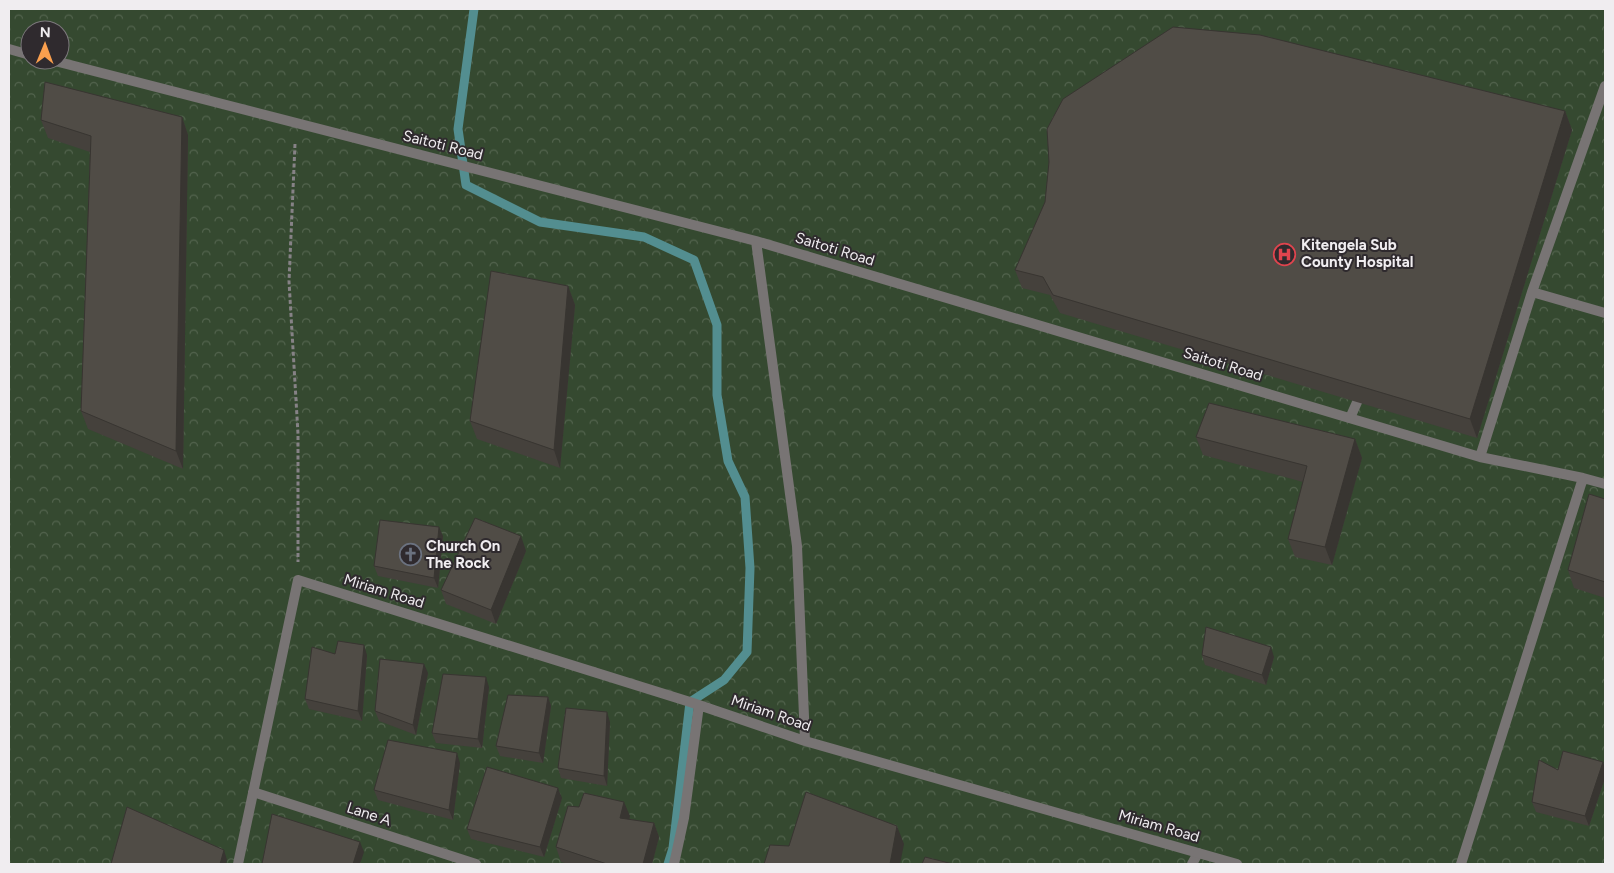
<svg xmlns="http://www.w3.org/2000/svg" width="1614" height="873" viewBox="0 0 1614 873" font-family="Figtree,sans-serif">
  <style>
    .forest { fill: url(#forest-crowns); fill-rule: evenodd }
    .lines { fill: none; stroke-linecap: round; stroke-linejoin: round }
    .stream { stroke: #538e90; stroke-width: 9 }
    .path { stroke: #868286; stroke-width: 3; stroke-dasharray: 4 2.5; stroke-linecap: butt }
    .service { stroke: #787474; stroke-width: 10 }
    .minor { stroke: #787474; stroke-width: 10 }
    .wall { fill: #45413c }
    .shaded-wall { fill: #383531 }
    .building { fill: #504c46; stroke: #383531 }
    .labels { text-anchor: middle; dominant-baseline: central; stroke-width: 4; stroke-linejoin: round; paint-order: stroke }
    .street-label { font-size: 15px; fill: #f0edf0; stroke: #2f2a2e }
    .poi-label { font-size: 15px; font-weight: bold; fill: #f0edf0; stroke: #2f2a2e; text-anchor: start }
  </style>
  <defs>
    <pattern id="forest-crowns" width="20" height="18" patternUnits="userSpaceOnUse" patternTransform="scale(1.25)"><rect width="20" height="18" fill="#354930"/><path d="M2 6a3 3 0 1 1 6 0M12 15a3 3 0 1 1 6 0" fill="none" stroke="#53644e"/></pattern>
  </defs>
  <rect width="100%" height="100%" fill="#2f2a2e"/>
  <path class="forest" d="M9,9H1605V864H9ZM30,30H60V60H30Z"/>
  <g class="lines">
    <path class="stream" d="M474,9L458,129L466,185L540,222L644,237L694,260L717,325V395L728,461L745,497L750,568L747,652L724,680L690,702L673,848L668,864"/>
    <path class="path" d="M295,144L289,281L298,434V562"/>
    <path class="service" d="M1350,418L1362,391
      M1192,864L1198,853"/>
    <path class="minor" d="M9,49L30,55
      M51,60L756,241L1480,457L1583,478L1605,484
      M756,241L797,546L805,741
      M1532,292L1605,313
      M1480,457L1532,292L1605,86
      M253,792L476,864
      M238,864L298,580L690,702L805,741L1237,864
      M674,864L684,818L699,705
      M1461,864L1583,478"/>
  </g>
  <path class="wall" d="M1565,111L1572,130L1477,438L1060,313L1050,295L1022,288L1015,270Z
    M182,117L188,135L183,469L88,429L81,411L90,152L48,138L41,120Z
    M568,286L575,305L560,468L477,439L470,421Z
    M1196,437L1355,439L1362,458L1332,565L1295,557L1288,539L1303,482L1203,455Z
    M1605,499V598L1574,588L1568,570Z
    M443,536L438,588L378,576L374,566Z
    M526,551L496,624L446,604L441,590Z
    M367,655L362,721L309,709L305,699Z
    M1202,655L1274,657L1266,685L1205,665Z
    M428,673L416,735L379,721L375,711Z
    M489,687L482,748L436,743L432,733Z
    M548,697L551,706L543,763L500,756L496,746Z
    M610,722L607,786L561,778L558,768Z
    M1603,762L1605,768V778L1589,826L1536,812L1532,802L1558,770Z
    M460,763L453,820L378,800L374,790Z
    M562,798L544,857L471,839L467,829Z
    M630,816L629,819L654,823L659,837L652,864H569L561,862L556,847Z"/>
  <path class="shaded-wall" d="M1565,111L1572,130L1477,438L1470,419Z
    M182,117L188,135L183,469L176,451Z
    M568,286L575,305L560,468L554,450Z
    M1355,439L1362,458L1332,565L1325,547Z
    M439,527L443,536L438,588L434,578Z
    M521,536L526,551L496,624L491,610Z
    M364,645L367,655L362,721L358,711Z
    M1271,647L1274,657L1266,685L1262,675Z
    M424,664L428,673L416,735L413,725Z
    M486,677L489,687L482,748L478,739Z
    M548,697L551,706L543,763L539,753Z
    M607,712L610,722L607,786L604,776Z
    M457,753L460,763L453,820L449,810Z
    M1603,762L1605,768V778L1589,826L1585,816Z
    M558,788L562,798L544,857L540,847Z
    M624,802L630,816L626,832L620,818Z
    M654,823L659,837L652,864H643Z
    M897,826L904,844L900,864H890Z
    M360,842L364,852L360,864H353Z
    M224,850L227,860L226,864H220Z"/>
  <path class="building" d="M1173,27L1260,35L1565,111L1470,419L1053,295L1043,277L1015,270L1045,202L1049,162L1047,129L1063,99Z
    M45,82L182,117L176,451L81,411L91,136L41,120Z
    M491,271L568,286L554,450L470,421Z
    M1209,403L1355,439L1325,547L1288,539L1307,466L1196,437Z
    M1589,494L1605,499V582L1568,570Z
    M475,518L521,536L491,610L441,590Z
    M380,520L439,527L434,578L374,566Z
    M1206,627L1271,647L1262,675L1202,655Z
    M338,641L364,645L358,711L305,699L312,647L335,654Z
    M380,659L424,664L413,725L375,711Z
    M443,674L486,677L478,739L432,733Z
    M508,695L548,697L539,753L496,746Z
    M566,708L607,712L604,776L558,768Z
    M388,740L457,753L449,810L374,790Z
    M1563,751L1603,762L1585,816L1532,802L1539,760L1558,770Z
    M487,767L558,788L540,847L467,829Z
    M806,792L897,826L890,864H764L770,845L789,846Z
    M584,793L624,802L620,818L654,823L643,864H607L556,847L568,806L579,807Z
    M127,807L224,850L220,864H111Z
    M272,814L360,842L353,864H262Z
    M925,857L953,864H922Z"/>
  <defs>
    <symbol id="hospital-ring" viewBox="-11 -11 22 22"><circle r="9.5" fill="#2f2a2e" stroke="#e0444e" stroke-width="1.5"/><path d="M-5-5h3v3.5h4V-5h3V5h-3V1.5h-4V5h-3Z" fill="#e0444e"/></symbol>
    <symbol id="church-ring" viewBox="-11 -11 22 22"><circle r="9.5" fill="#2f2a2e" stroke="#6b7280" stroke-width="1.5"/><path d="M-1.2-6h2.4v3.5h3.3v2.4h-3.3V6h-2.4V-.1h-3.3v-2.4h3.3Z" fill="#6b7280"/></symbol>
  </defs>
  <g fill-rule="evenodd">
    <use href="#hospital-ring" x="1272" y="242" width="25" height="25"/>
    <use href="#church-ring" x="398" y="542" width="25" height="25"/>
  </g>
  <g class="labels">
    <g class="street-label">
      <text transform="translate(443 145) rotate(14)">Saitoti Road</text>
      <text transform="translate(835 249) rotate(17)">Saitoti Road</text>
      <text transform="translate(1223 364) rotate(17)">Saitoti Road</text>
      <text transform="translate(384 591) rotate(17)">Miriam Road</text>
      <text transform="translate(771 713) rotate(19)">Miriam Road</text>
      <text transform="translate(369 814) rotate(18)">Lane A</text>
      <text transform="translate(1159 826) rotate(16)">Miriam Road</text>
    </g>
    <g class="poi-label">
      <text x="1301" y="245">Kitengela Sub<tspan x="1301" dy="17">County Hospital</tspan></text>
      <text x="426" y="546">Church On<tspan x="426" dy="17">The Rock</tspan></text>
    </g>
  </g>
  <rect width="1614" height="873" fill="none" stroke="#f0edf0" stroke-width="20"/>
  <g transform="translate(45 45) rotate(1)"><circle r="24" fill="#2f2a2e" stroke="#7c787c"/>
  <path d="M0-4L9 19L0 12L-9 19Z" fill="#fa9f4e"/>
  <text y="-8" font-size="14" font-weight="bold" text-anchor="middle" fill="#f0edf0">N</text>
  </g>
</svg>
